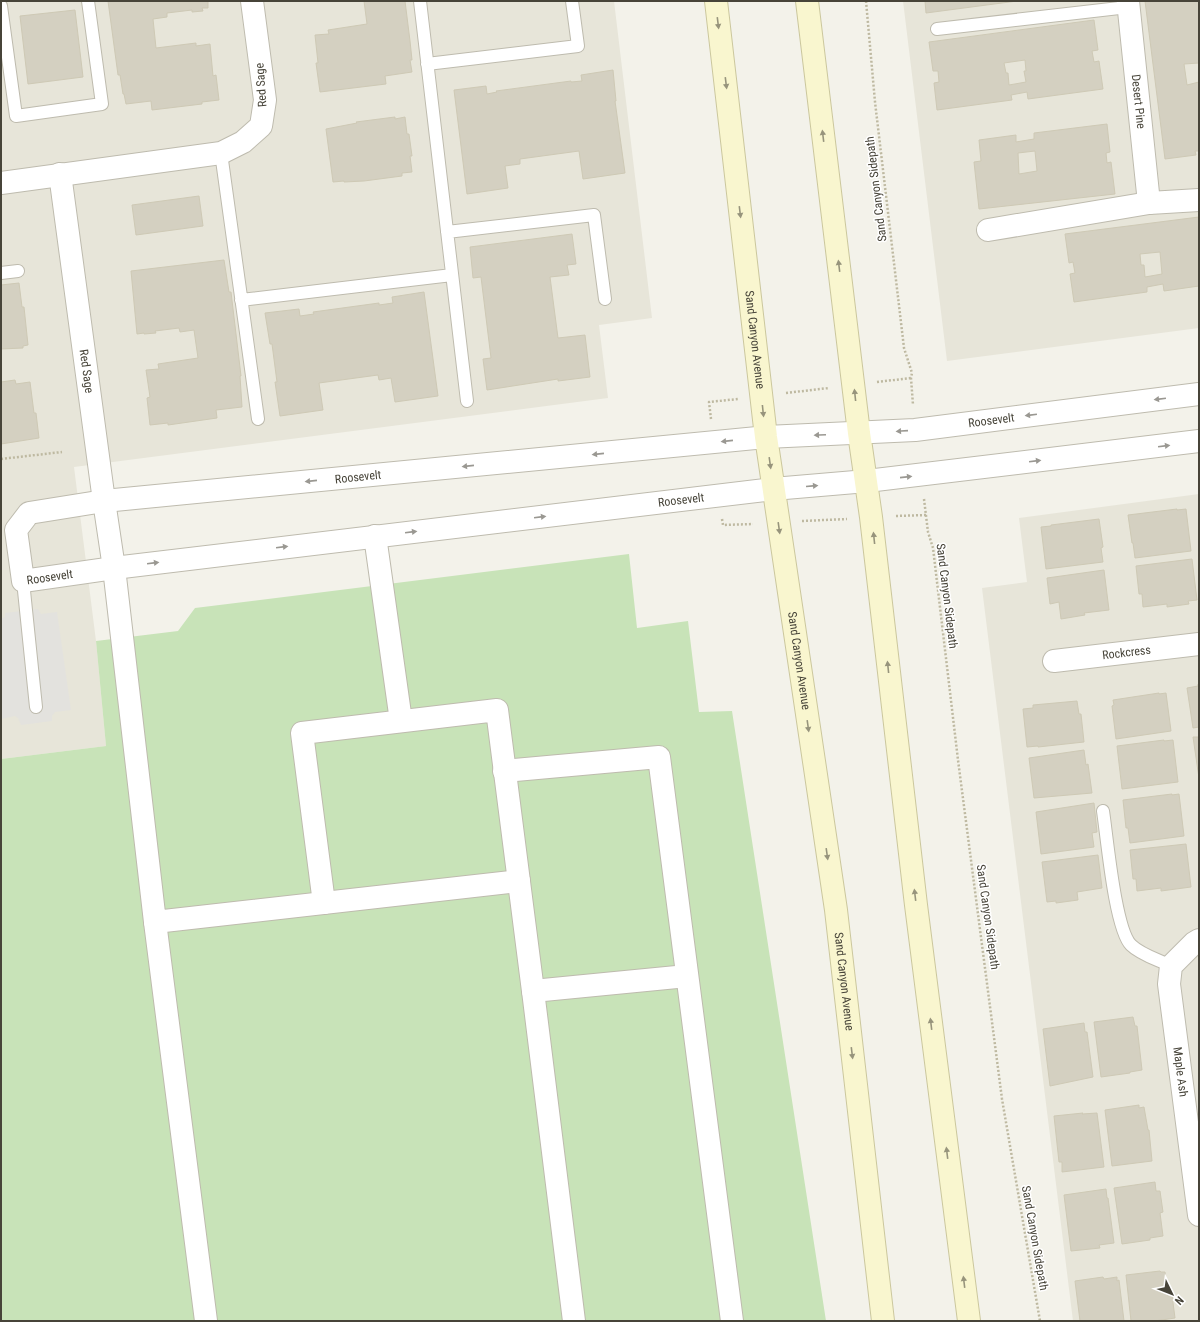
<svg xmlns="http://www.w3.org/2000/svg" width="1200" height="1322" viewBox="0 0 1200 1322" font-family="'Roboto Condensed',sans-serif">
  <style>
    .residential { fill: #e7e5d9 }
    .green { fill: #c8e3b8 }
    .parking { fill: #e3e2de }
    .building { fill: #d4d0c1; stroke: #cec9b5; fill-rule: evenodd }
    .lines { fill: none; stroke-linecap: round; stroke-linejoin: round }
    .service-casing { stroke: #bebbae; stroke-width: 14 }
    .minor-casing { stroke: #bebbae; stroke-width: 24 }
    .tertiary-casing { stroke: #bebbae; stroke-width: 24 }
    .secondary-casing { stroke: #cbc79d; stroke-width: 24 }
    .path { stroke: #beb9a1; stroke-width: 2.5; stroke-dasharray: 2 2; stroke-linecap: butt }
    .service { stroke: #fff; stroke-width: 12 }
    .minor { stroke: #fff; stroke-width: 22 }
    .tertiary { stroke: #fff; stroke-width: 22 }
    .secondary { stroke: #f9f6cf; stroke-width: 22 }
    .oneway { fill: #97947c }
    .oneway2 { fill: #9a9892 }
    .labels { text-anchor: middle; dominant-baseline: central; stroke-width: 3; stroke-linejoin: round; paint-order: stroke }
    .street-label { font-size: 12px; fill: #474439; stroke: #fff }
  </style>
  <rect width="100%" height="100%" fill="#f3f2ea"/>
  <path class="residential" d="M1,1H614L652,318L599,325L608,398L74,467L96,641L106,746L1,759Z
    M903,1H1199V328L947,361Z
    M1199,494V1321H1073L982,588L1027,582L1019,518Z"/>
  <path class="green" d="M629,554L637,628L688,621L699,712L732,711L826,1321H1V759L106,746L96,641L178,631L195,608Z"/>
  <path class="parking" d="M38,609L41,614L57,612L71,710L55,712L52,716V721L21,725L18,718L15,716L1,719V619L5,617V613Z"/>
  <path class="building" d="M108,1H208V8H202L203,11L192,12V10L167,13V17L153,19L156,48L196,43V46L210,44L213,76L216,75L219,100L202,102V104L152,110L151,101L126,104L124,94H123L120,75H118Z
    M364,1H405L410,41L412,60H410L412,72L385,76L386,84L320,92L316,63H318L315,35L329,34L328,30L367,24Z
    M925,1H1017L926,13Z
    M1145,1H1199V63L1184,64L1187,85L1199,82V151H1195L1196,155L1165,159Z
    M75,10L83,77L28,84L20,16Z
    M1094,20L1098,50L1092,51L1094,62L1099,61L1103,89L1028,99L1027,92L1011,95L1012,100L937,110L934,83L939,82L938,71H933L929,42ZM1025,60L1026,71H1024L1026,82L1009,85L1008,73H1006L1004,63Z
    M613,70L616,101H615L625,173L583,179L579,151L520,159V164L505,166L508,188L467,194L454,90L486,86L487,94L497,92L496,91L571,81V82L582,81L581,75Z
    M395,117V119L405,117L407,134H409L412,156H410L412,172L402,173V176L364,181L344,182V181L333,182L326,129L357,123L356,122Z
    M1107,124L1110,152L1106,153L1107,163L1111,162L1115,194L979,209L974,162L981,161L979,140L1016,135V142L1034,139V133ZM1035,151L1037,171L1019,174L1018,153Z
    M199,196L203,226L136,235L132,205Z
    M1199,217V286L1164,291L1163,284L1147,287V292L1074,302L1070,274L1075,273L1073,262L1069,263L1065,234ZM1160,252L1162,274L1145,277L1144,265H1141L1140,254Z
    M572,234L576,264L567,265L569,275L550,277L558,338L585,335L590,377L558,381V379L487,390L483,359L491,358L481,277L473,278L470,247Z
    M224,260L229,292H231L241,376H240L242,407L216,410L217,418L168,425V423L150,425L147,398L150,397L146,370L159,369L158,364L198,358L194,330L180,332L179,328L155,331L156,333L144,334V333L137,334L131,271Z
    M19,283L22,307H24L28,345L23,346V348L1,349V285Z
    M424,292L438,396L395,402L391,378L379,380L378,375L319,383L323,410L280,416L275,382H277L272,344H270L265,313L299,309L300,316L314,314L313,312L379,303V305L393,303L392,297Z
    M15,380L16,384L30,382L34,413H36L39,438L1,444V382Z
    M1177,509V510L1186,509L1191,551L1135,558L1133,543H1132L1128,515Z
    M1099,519L1103,547L1101,548L1103,562L1046,569L1041,527L1051,526V525Z
    M1192,559L1197,600L1188,601L1189,604L1167,607V604L1143,607L1142,594H1139L1136,566Z
    M1104,570L1109,610L1084,613L1085,615L1061,619L1059,602L1050,604L1047,578Z
    M1199,683V727L1193,728L1187,688L1198,686V684Z
    M1159,693V694L1166,693L1171,731L1116,739L1112,706L1114,705L1113,700Z
    M1077,701L1079,714H1081L1084,742L1038,747V746L1027,747L1023,709L1033,708V705Z
    M1193,737H1199V778Z
    M1164,740V741L1173,740L1178,782L1122,789L1117,746Z
    M1084,750L1086,765L1088,764L1092,793L1034,798L1029,758Z
    M1172,794V795L1179,794L1184,836L1130,843L1128,828H1126L1123,800Z
    M1094,803L1097,832L1092,833L1094,847L1041,854L1036,812Z
    M1186,844L1191,887L1161,891V888L1137,891L1136,879H1133L1130,850Z
    M1098,855L1102,888L1077,892L1078,900L1056,903V901L1047,902L1042,862Z
    M1133,1017L1135,1026H1137L1142,1070L1130,1072V1073L1101,1077L1094,1022Z
    M1084,1023L1085,1032H1087L1093,1077L1050,1086L1043,1029Z
    M1139,1105V1108L1144,1107L1148,1130H1149L1152,1161L1112,1166L1105,1110Z
    M1083,1113L1082,1114L1097,1113L1104,1167L1062,1172V1162H1059L1054,1116Z
    M1155,1182L1156,1191H1160L1163,1212L1160,1213L1163,1236L1150,1238V1240L1122,1244L1114,1188Z
    M1106,1189L1107,1198H1108L1114,1243L1099,1245L1100,1248L1071,1251L1064,1195Z
    M1160,1271L1161,1272H1165L1168,1296L1172,1295L1175,1318L1155,1321H1131L1126,1275Z
    M1103,1277L1104,1279L1117,1277V1281L1119,1280L1124,1321H1080L1075,1281Z"/>
  <g class="lines">
    <defs>
      <path id="service" d="M420,1L467,401
        M1,6L16,116L102,104L88,1
        M937,29L1128,7
        M427,64L578,46L572,1
        M221,153L258,419
        M447,232L594,215L605,299
        M1,273L18,271
        M241,300L452,275
        M23,581L36,707
        M1103,811C1107,837 1115,929 1131,945C1141,955 1159,960 1171,966"/>
      <g id="minor">
        <path id="s1" d="M1128,1L1149,203"/>
        <path id="s2" d="M60,174L104,501L114,568L155,922L519,881"/>
        <path d="M1,183L221,153L243,142L261,126L265,100L252,1"/>
        <path d="M988,230L1149,203L1199,200"/>
        <path id="s3" d="M766,437L104,501L29,513L16,530L23,581L114,568L773,489"/>
        <path d="M375,536L401,721"/>
        <path id="s4" d="M1054,661L1199,644"/>
        <path d="M504,771L659,757L732,1321"/>
        <path d="M324,903L302,733L497,710L533,991"/>
        <path d="M155,922L206,1321"/>
        <path id="s5" d="M1199,940L1194,943L1171,966L1169,984L1199,1215"/>
        <path d="M574,1321L533,991L687,976"/>
      </g>
      <g id="tertiary">
        <path id="s6" d="M766,437L915,430L1199,394"/>
        <path d="M773,489L867,481L1199,441"/>
      </g>
      <g id="secondary">
        <path id="s7" d="M716,1L766,437L836,910L883,1321"/>
        <path d="M807,1L859,433L871,517L916,905L969,1321"/>
      </g>
    </defs>
    <use href="#service" class="service-casing"/>
    <use href="#minor" class="minor-casing"/>
    <use href="#tertiary" class="tertiary-casing"/>
    <use href="#secondary" class="secondary-casing"/>
    <path class="path" d="M866,1L875,102L904,348L912,373L911,378L913,405
      M877,382L911,378
      M786,393L829,388
      M711,419L709,402L738,399
      M1,459L62,452
      M924,499L928,532L933,548L958,760L1002,1099L1040,1321
      M896,516L926,515
      M722,519L723,525L753,524
      M802,521L847,519"/>
    <use href="#service" class="service"/>
    <use href="#minor" class="minor"/>
    <use href="#tertiary" class="tertiary"/>
    <use href="#secondary" class="secondary"/>
  </g>
  <defs><path id="oneway-solid" d="M-6-.8H1V-3.2L6.5 0L1 3.2V.8H-6Z"/></defs>
  <g class="oneway">
    <use href="#oneway-solid" transform="translate(718 23) rotate(83)"/>
    <use href="#oneway-solid" transform="translate(726 83) rotate(83)"/>
    <use href="#oneway-solid" transform="translate(823 136) rotate(-97)"/>
    <use href="#oneway-solid" transform="translate(740 212) rotate(83)"/>
    <use href="#oneway-solid" transform="translate(839 266) rotate(-97)"/>
    <use href="#oneway-solid" transform="translate(855 395) rotate(-96)"/>
    <use href="#oneway-solid" transform="translate(763 411) rotate(84)"/>
    <use href="#oneway-solid" transform="translate(770 463) rotate(82)"/>
    <use href="#oneway-solid" transform="translate(779 528) rotate(82)"/>
    <use href="#oneway-solid" transform="translate(874 538) rotate(-96)"/>
    <use href="#oneway-solid" transform="translate(888 667) rotate(-96)"/>
    <use href="#oneway-solid" transform="translate(808 726) rotate(82)"/>
    <use href="#oneway-solid" transform="translate(827 854) rotate(82)"/>
    <use href="#oneway-solid" transform="translate(915 895) rotate(-97)"/>
    <use href="#oneway-solid" transform="translate(931 1024) rotate(-97)"/>
    <use href="#oneway-solid" transform="translate(852 1053) rotate(83)"/>
    <use href="#oneway-solid" transform="translate(947 1153) rotate(-97)"/>
    <use href="#oneway-solid" transform="translate(964 1282) rotate(-97)"/>
  </g>
  <g class="oneway2">
    <use href="#oneway-solid" transform="translate(1160 399) rotate(173)"/>
    <use href="#oneway-solid" transform="translate(1031 415) rotate(173)"/>
    <use href="#oneway-solid" transform="translate(902 431) rotate(176)"/>
    <use href="#oneway-solid" transform="translate(820 435) rotate(177)"/>
    <use href="#oneway-solid" transform="translate(727 441) rotate(174)"/>
    <use href="#oneway-solid" transform="translate(1164 446) rotate(-7)"/>
    <use href="#oneway-solid" transform="translate(598 454) rotate(174)"/>
    <use href="#oneway-solid" transform="translate(1035 461) rotate(-7)"/>
    <use href="#oneway-solid" transform="translate(468 466) rotate(174)"/>
    <use href="#oneway-solid" transform="translate(906 477) rotate(-6)"/>
    <use href="#oneway-solid" transform="translate(311 481) rotate(174)"/>
    <use href="#oneway-solid" transform="translate(812 486) rotate(-5)"/>
    <use href="#oneway-solid" transform="translate(540 517) rotate(-7)"/>
    <use href="#oneway-solid" transform="translate(411 532) rotate(-7)"/>
    <use href="#oneway-solid" transform="translate(282 547) rotate(-7)"/>
    <use href="#oneway-solid" transform="translate(153 563) rotate(-7)"/>
  </g>
  <g class="labels">
    <g class="street-label">
      <text transform="translate(261 85) rotate(-94)">Red Sage</text>
      <text stroke="none"><textPath href="#s1" startOffset="101">Desert Pine</textPath></text>
      <text transform="translate(876 189) rotate(-97)">Sand Canyon Sidepath</text>
      <text stroke="none"><textPath href="#s7" startOffset="341">Sand Canyon Avenue</textPath></text>
      <text stroke="none"><textPath href="#s2" startOffset="199">Red Sage</textPath></text>
      <text stroke="none"><textPath href="#s6" startOffset="226">Roosevelt</textPath></text>
      <text transform="translate(358 477) rotate(-6)">Roosevelt</text>
      <text stroke="none"><textPath href="#s3" startOffset="1477">Roosevelt</textPath></text>
      <text stroke="none"><textPath href="#s3" startOffset="841">Roosevelt</textPath></text>
      <text transform="translate(947 596) rotate(83)">Sand Canyon Sidepath</text>
      <text stroke="none"><textPath href="#s4" startOffset="73">Rockcress</textPath></text>
      <text stroke="none"><textPath href="#s7" startOffset="665">Sand Canyon Avenue</textPath></text>
      <text transform="translate(988 917) rotate(82)">Sand Canyon Sidepath</text>
      <text stroke="none"><textPath href="#s7" startOffset="989">Sand Canyon Avenue</textPath></text>
      <text stroke="none"><textPath href="#s5" startOffset="145">Maple Ash</textPath></text>
      <text transform="translate(1035 1238) rotate(80)">Sand Canyon Sidepath</text>
    </g>
  </g>
  <rect width="1200" height="1322" fill="none" stroke="#474439" stroke-width="4"/>
  <g transform="translate(1172 1294) rotate(133)" stroke="#ffffff" stroke-width="3" paint-order="stroke">
  <path d="M0-3L7 15L0 10L-7 15Z" fill="#474439"/>
  <text y="-6" font-size="11" font-weight="bold" text-anchor="middle" fill="#474439">N</text>
  </g>
</svg>
